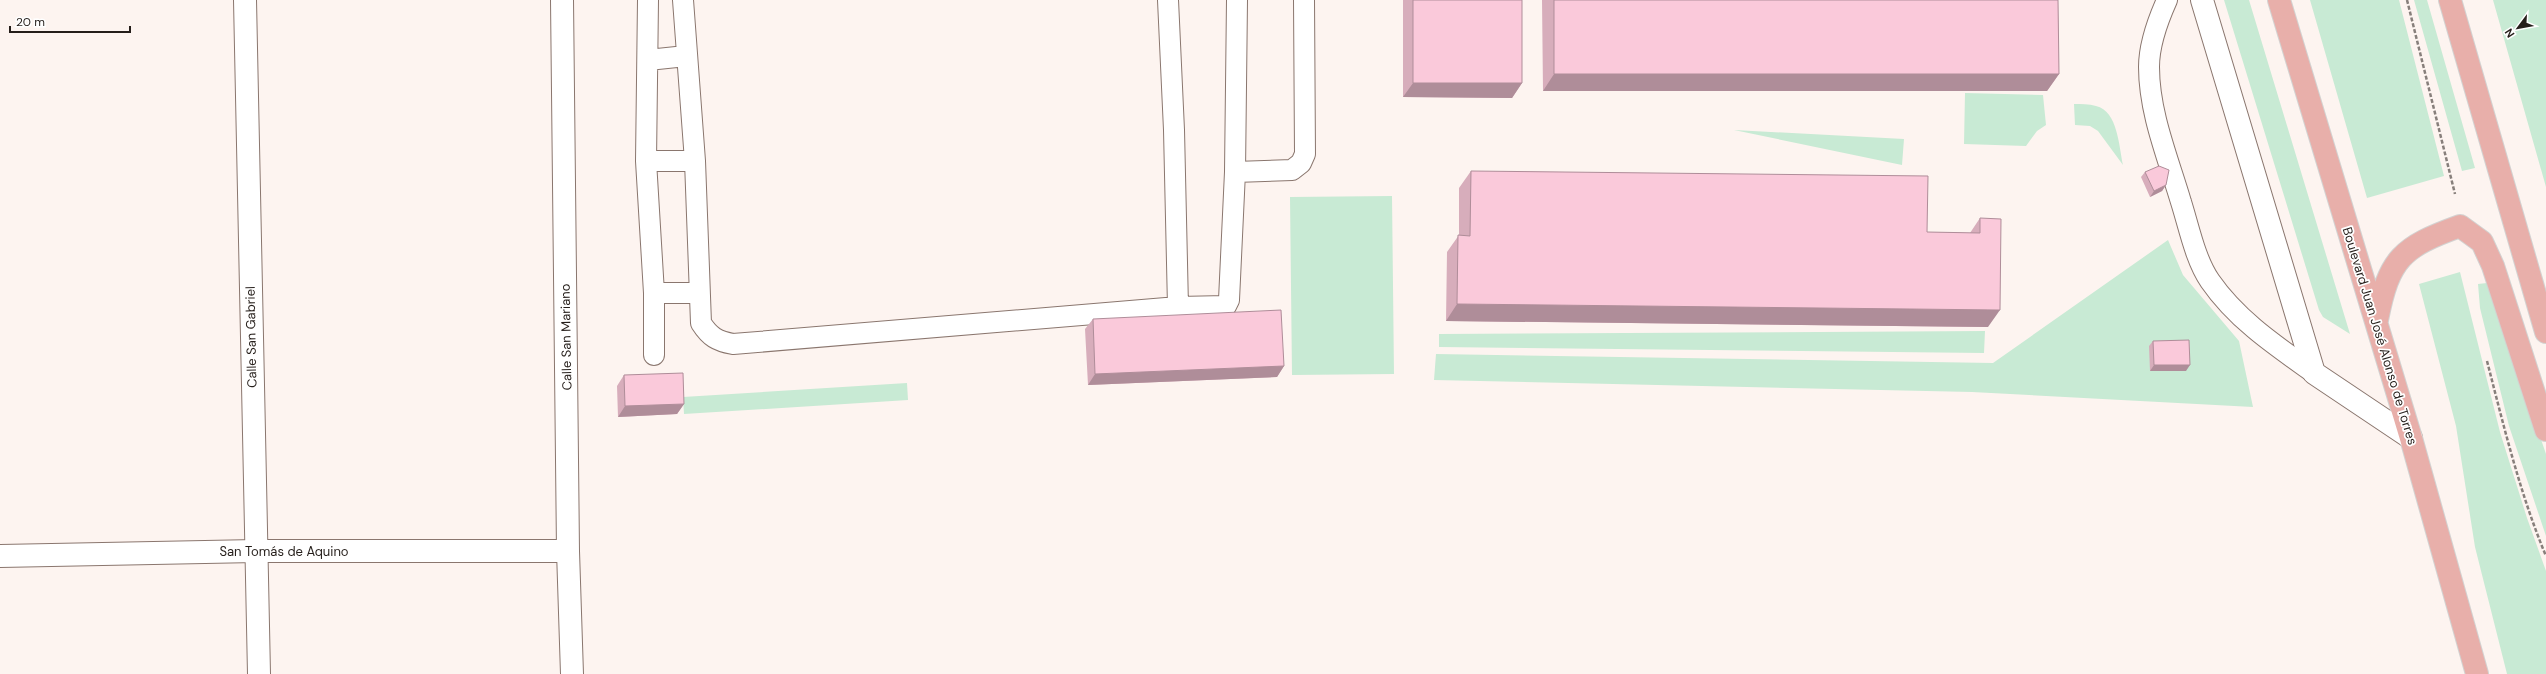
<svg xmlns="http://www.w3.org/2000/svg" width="2546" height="674" viewBox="0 0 2546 674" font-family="'DM Sans',sans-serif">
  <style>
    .green { fill: #c8ead4 }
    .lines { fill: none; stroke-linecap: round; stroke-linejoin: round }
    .lane-casing { stroke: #8a766e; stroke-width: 22 }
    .street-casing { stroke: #8a766e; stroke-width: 24 }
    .secondary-casing { stroke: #8a766e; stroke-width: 24 }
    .primary-casing { stroke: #d3d2d1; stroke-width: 24 }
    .path { stroke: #877f7b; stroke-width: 2.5; stroke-dasharray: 4 2; stroke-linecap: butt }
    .lane { stroke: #fff; stroke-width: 20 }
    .street { stroke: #fff; stroke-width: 22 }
    .secondary { stroke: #fff; stroke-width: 22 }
    .primary { stroke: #e8afaa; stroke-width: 22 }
    .wall { fill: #d7adbb }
    .shaded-wall { fill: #af8d99 }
    .building { fill: #fac9da; stroke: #af8d99 }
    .labels { text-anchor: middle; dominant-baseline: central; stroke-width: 3.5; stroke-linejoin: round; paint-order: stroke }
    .street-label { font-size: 13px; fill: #251e1a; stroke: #fff }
  </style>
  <rect width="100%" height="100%" fill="#fdf4f0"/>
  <path class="green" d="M2224,0H2249L2350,334L2323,317L2319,310Z
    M2310,0H2399L2444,176L2367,198Z
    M2414,0H2427L2475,168L2462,171Z
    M2493,0H2546V187Z
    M1965,93L2043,95L2046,125L2037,131L2026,146L1964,144Z
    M2074,104C2081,104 2089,104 2096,106C2118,111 2119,147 2123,165L2098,131L2090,126L2075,125Z
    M1734,130L1904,139L1902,165Z
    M1392,196L1394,374L1292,375L1290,197Z
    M2168,240L2183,275L2239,341L2253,407L1972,392L1434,380L1436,354L1993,363Z
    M2460,272L2500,432L2527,518L2546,571V674H2507L2475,547L2456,426L2419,284Z
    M2487,283L2546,454V536L2509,426L2480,308L2478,284Z
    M1985,331L1984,353L1439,347V334Z
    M907,383L908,400L684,414L683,397Z"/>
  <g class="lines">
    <defs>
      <path id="lane" d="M648,0L646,161L654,293
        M683,0L695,161L701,323C710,337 717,341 733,344L1178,307L1226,306L1229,300L1235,172L1237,0
        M1168,0L1174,130L1178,307
        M2167,0C2158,20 2149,44 2149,67C2149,113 2168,158 2181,202C2189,227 2195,259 2210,281C2237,320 2276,346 2314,373
        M648,60L686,56
        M646,161H695
        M1235,172L1292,170L1301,163L1305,154L1304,0
        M654,355V293H699"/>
      <path id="street" d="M245,0L259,674
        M562,0L568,551L572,674
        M0,556L256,551H568"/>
      <path id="secondary" d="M2202,0L2314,373L2411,438"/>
      <path id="primary" d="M2279,0L2411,438L2477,674
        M2450,0L2546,332
        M2377,320C2389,258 2402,247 2460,226L2482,242L2493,266L2546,430"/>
    </defs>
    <use href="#lane" class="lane-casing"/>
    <use href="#street" class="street-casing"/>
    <use href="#secondary" class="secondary-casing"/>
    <use href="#primary" class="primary-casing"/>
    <path class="path" d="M2407,0L2455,194
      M2487,361C2504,427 2520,494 2546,556"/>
    <use href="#lane" class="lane"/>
    <use href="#street" class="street"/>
    <use href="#secondary" class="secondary"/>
    <use href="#primary" class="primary"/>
  </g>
  <path class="wall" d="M1403,0H1522V83L1512,98L1403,97Z
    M1542,0H2058L2059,74L2047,91H1543Z
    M1471,171L1927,232L1970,233L1980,218L1988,327L1446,321L1447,252L1459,235V188Z
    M2145,172L2166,185L2162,191L2150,197L2141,177Z
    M1093,319L1284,366L1277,377L1088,385L1085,329Z
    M2153,341L2186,371H2150L2149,346Z
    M624,375L684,404L677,414L618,417L617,386Z"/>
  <path class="shaded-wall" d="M1554,74H2059L2047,91H1543Z
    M1413,83H1522L1512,98L1403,97Z
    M2166,185L2162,191L2150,197L2154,191Z
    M1457,304L2000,310L1988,327L1446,321Z
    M2154,365H2190L2186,371H2150Z
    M1284,366L1277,377L1088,385L1095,374Z
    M684,404L677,414L618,417L625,406Z"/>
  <path class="building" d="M1413,0H1522V83H1413Z
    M1554,0H2058L2059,74H1554Z
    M2159,166L2169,170L2166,185L2154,191L2145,172Z
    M1471,171L1928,176L1927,232L1980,233V218L2001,219L2000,310L1457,304L1458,235L1470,236Z
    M1281,310L1284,366L1095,374L1093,319Z
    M2189,340L2190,365H2154L2153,341Z
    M683,373L684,404L625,406L624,375Z"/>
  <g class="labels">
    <g class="street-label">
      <text transform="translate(2380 336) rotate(73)">Boulevard Juan José Alonso de Torres</text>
      <text transform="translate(251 337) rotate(-91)">Calle San Gabriel</text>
      <text transform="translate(566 337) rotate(-91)">Calle San Mariano</text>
      <text x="284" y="551">San Tomás de Aquino</text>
    </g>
  </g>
  <g transform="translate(2518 28) rotate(238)" stroke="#ffffff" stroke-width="3" paint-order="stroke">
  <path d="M0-3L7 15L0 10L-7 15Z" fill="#251e1a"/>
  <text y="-6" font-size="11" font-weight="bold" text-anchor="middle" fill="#251e1a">N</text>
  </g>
  <path d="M10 26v6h120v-6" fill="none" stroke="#251e1a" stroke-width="2"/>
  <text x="16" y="26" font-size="12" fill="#251e1a" stroke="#ffffff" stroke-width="3" paint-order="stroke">20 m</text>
</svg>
